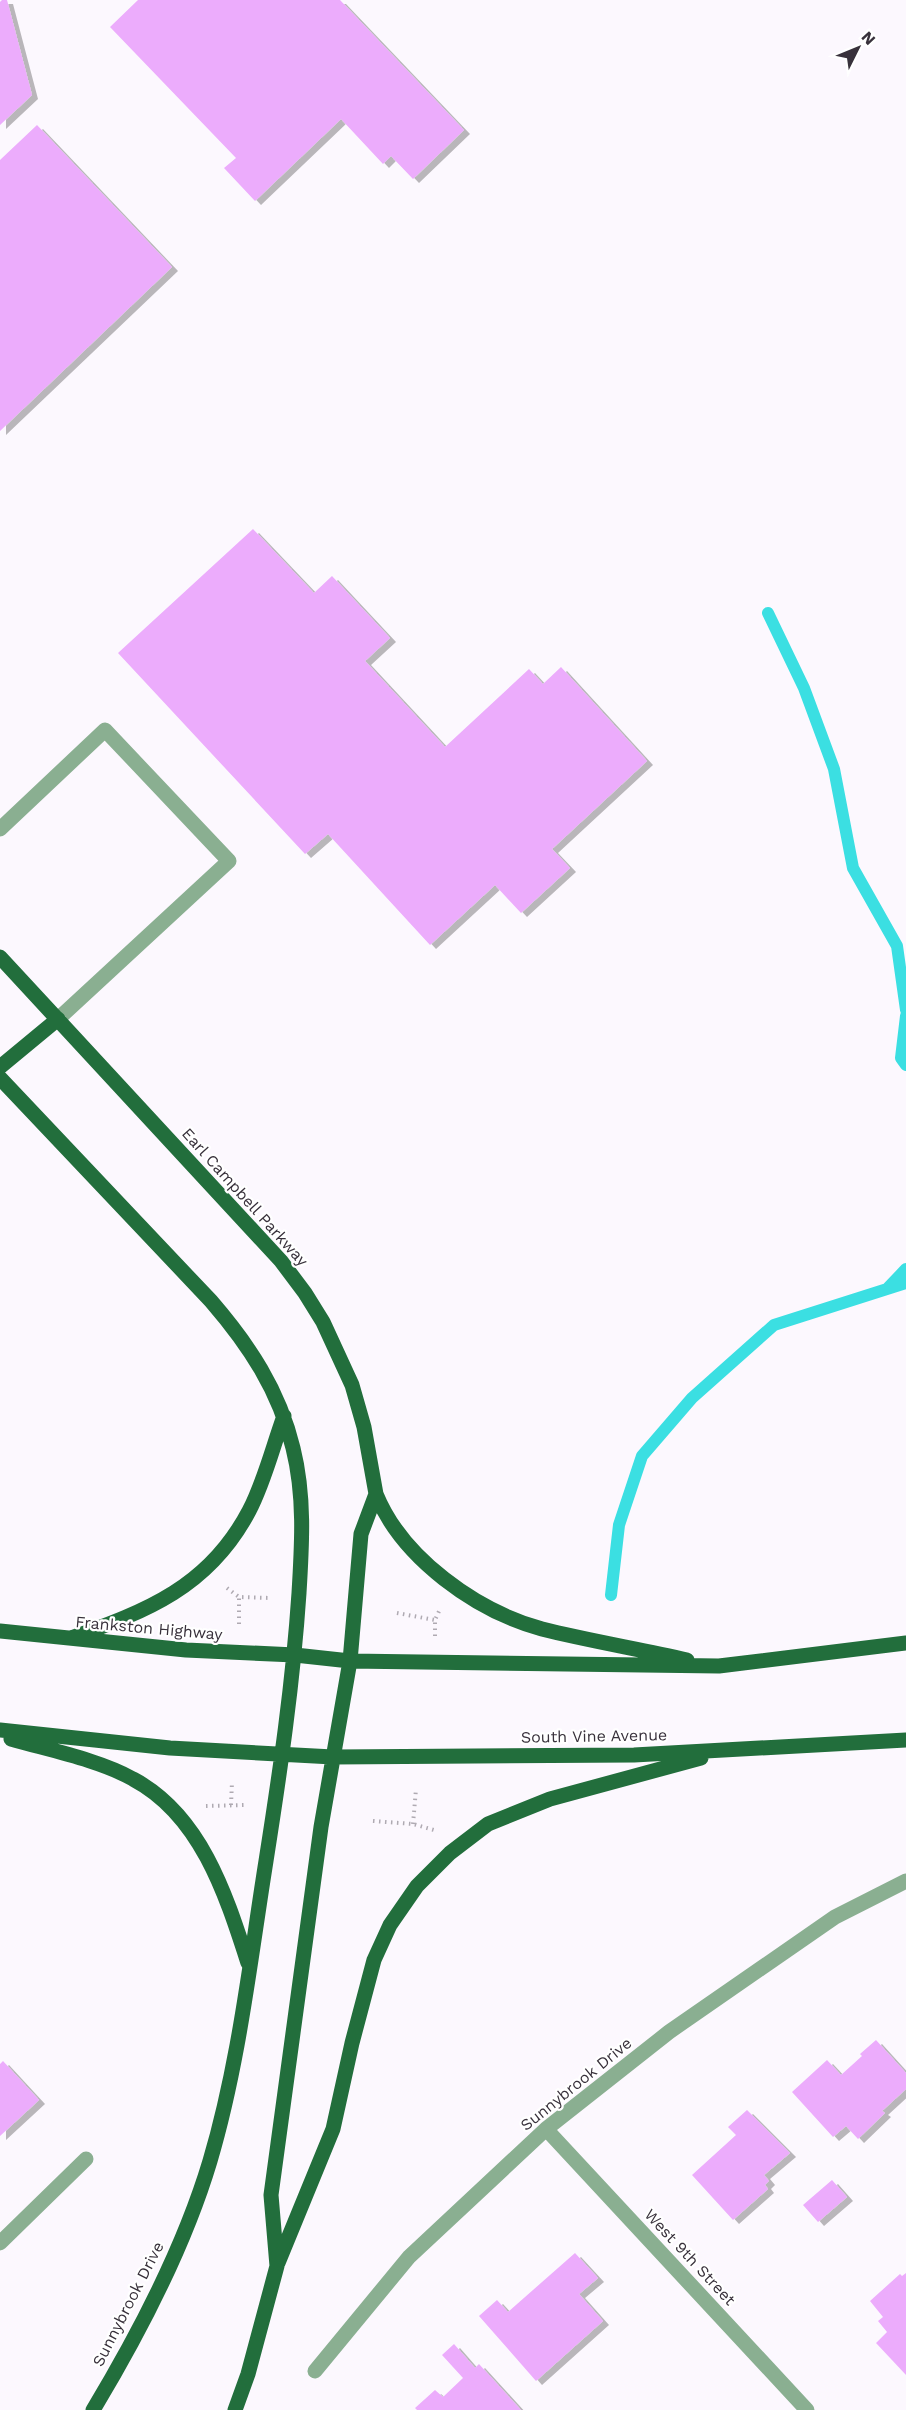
<svg xmlns="http://www.w3.org/2000/svg" width="906" height="2410" viewBox="0 0 906 2410" font-family="'Work Sans',sans-serif">
  <style>
    .lines { fill: none; stroke-linecap: round; stroke-linejoin: round }
    .stream { stroke: #3bdfe2; stroke-width: 12 }
    .building { fill: #ecacfc; filter: url(#shadow) }
    .path { stroke: #afaab2; stroke-width: 4; stroke-dasharray: 1.5 4.5; stroke-linecap: butt }
    .minor { stroke: #8aaf91; stroke-width: 15 }
    .major { stroke: #226e3c; stroke-width: 15 }
    .labels { text-anchor: middle; dominant-baseline: central; stroke-width: 4.5; stroke-linejoin: round; paint-order: stroke }
    .street-label { font-size: 16px; fill: #38313b; stroke: #fff }
  </style>
  <defs>
    <filter id="shadow"><feDropShadow dx="6" dy="4" stdDeviation="0" flood-color="#0004"/></filter>
  </defs>
  <rect width="100%" height="100%" fill="#fcf8fe"/>
  <g class="lines">
    <path class="stream" d="M768,613L804,688L834,769L853,868L897,946L906,1010
      M906,1016L901,1058L906,1065
      M888,1288L906,1269
      M611,1595L619,1525L642,1456L692,1398L774,1325L906,1283"/>
  </g>
  <path class="building" d="M2,0H7L32,95L0,125V2Z
    M138,0H340L464,130L413,179L391,156L383,164L341,119L255,201L224,168L236,158L110,27Z
    M37,125L172,267L0,431V160Z
    M253,529L314,593L332,576L390,638L365,661L445,747L529,669L543,684L561,667L647,761L552,849L570,868L521,913L495,885L430,945L328,834L305,854L118,653Z
    M876,2040L906,2073V2089L882,2111L885,2113L858,2139L846,2126L833,2137L792,2092L827,2060L841,2075L862,2056L860,2054Z
    M3,2061L39,2100L0,2136V2064Z
    M747,2110L790,2153L764,2175L769,2181L765,2185L768,2189L733,2220L692,2175L736,2135L728,2127Z
    M832,2180L847,2197L818,2222L803,2205Z
    M575,2253L598,2278L579,2294L603,2321L536,2381L479,2316L497,2300L508,2312Z
    M906,2273V2375L876,2343L887,2332L878,2321L883,2317L870,2301L900,2274L902,2276Z
    M454,2344L475,2368L479,2364L521,2410H417L415,2408L435,2390L443,2397L463,2378L442,2355Z"/>
  <g class="lines">
    <path class="path" d="M227,1588L239,1597L271,1598
      M397,1613L435,1620
      M239,1624V1597
      M435,1636V1620L440,1609
      M231,1805L232,1782
      M206,1806L246,1805
      M373,1821L413,1824L434,1830
      M413,1824L416,1789"/>
    <path class="minor" d="M0,829L105,730L229,861L58,1019
      M546,2129L807,2410
      M0,2243L86,2159
      M315,2371L409,2257L546,2129L669,2032L835,1917L906,1881"/>
    <path class="major" d="M0,957L281,1261L305,1293L323,1322L352,1385L364,1427L376,1494L361,1534L350,1661L321,1827L271,2195L277,2266L248,2374L235,2410
      M0,1067L58,1019
      M0,1078L211,1301C249,1345 279,1390 293,1448C305,1496 302,1544 299,1593C293,1683 280,1772 266,1861C250,1961 239,2063 210,2161C184,2248 140,2332 93,2410
      M376,1494C402,1558 476,1611 542,1629C590,1641 639,1649 687,1660
      M0,1631L186,1650L295,1655L350,1661L719,1666L906,1643
      M71,1638C147,1611 209,1587 249,1511C264,1483 273,1446 284,1416
      M0,1730L170,1748L333,1757L634,1755L906,1740
      M11,1739C49,1750 99,1760 133,1779C201,1815 226,1895 248,1963
      M278,2263L333,2129L352,2043L374,1960L390,1925L417,1886L450,1853L488,1824L550,1799L701,1758"/>
  </g>
  <g class="labels">
    <g class="street-label">
      <text transform="translate(245 1197) rotate(48)">Earl Campbell Parkway</text>
      <text transform="translate(149 1628) rotate(5)">Frankston Highway</text>
      <text transform="translate(594 1736) rotate(-1)">South Vine Avenue</text>
      <text transform="translate(576 2084) rotate(-39)">Sunnybrook Drive</text>
      <text transform="translate(690 2257) rotate(47)">West 9th Street</text>
      <text transform="translate(128 2304) rotate(-63)">Sunnybrook Drive</text>
    </g>
  </g>
  <g transform="translate(858 48) rotate(47)" stroke="#ffffff" stroke-width="4.5" paint-order="stroke">
  <path d="M0-4.5L10 22L0 15L-10 22Z" fill="#38313b"/>
  <text y="-9" font-size="16" font-weight="bold" text-anchor="middle" fill="#38313b">N</text>
  </g>
</svg>
